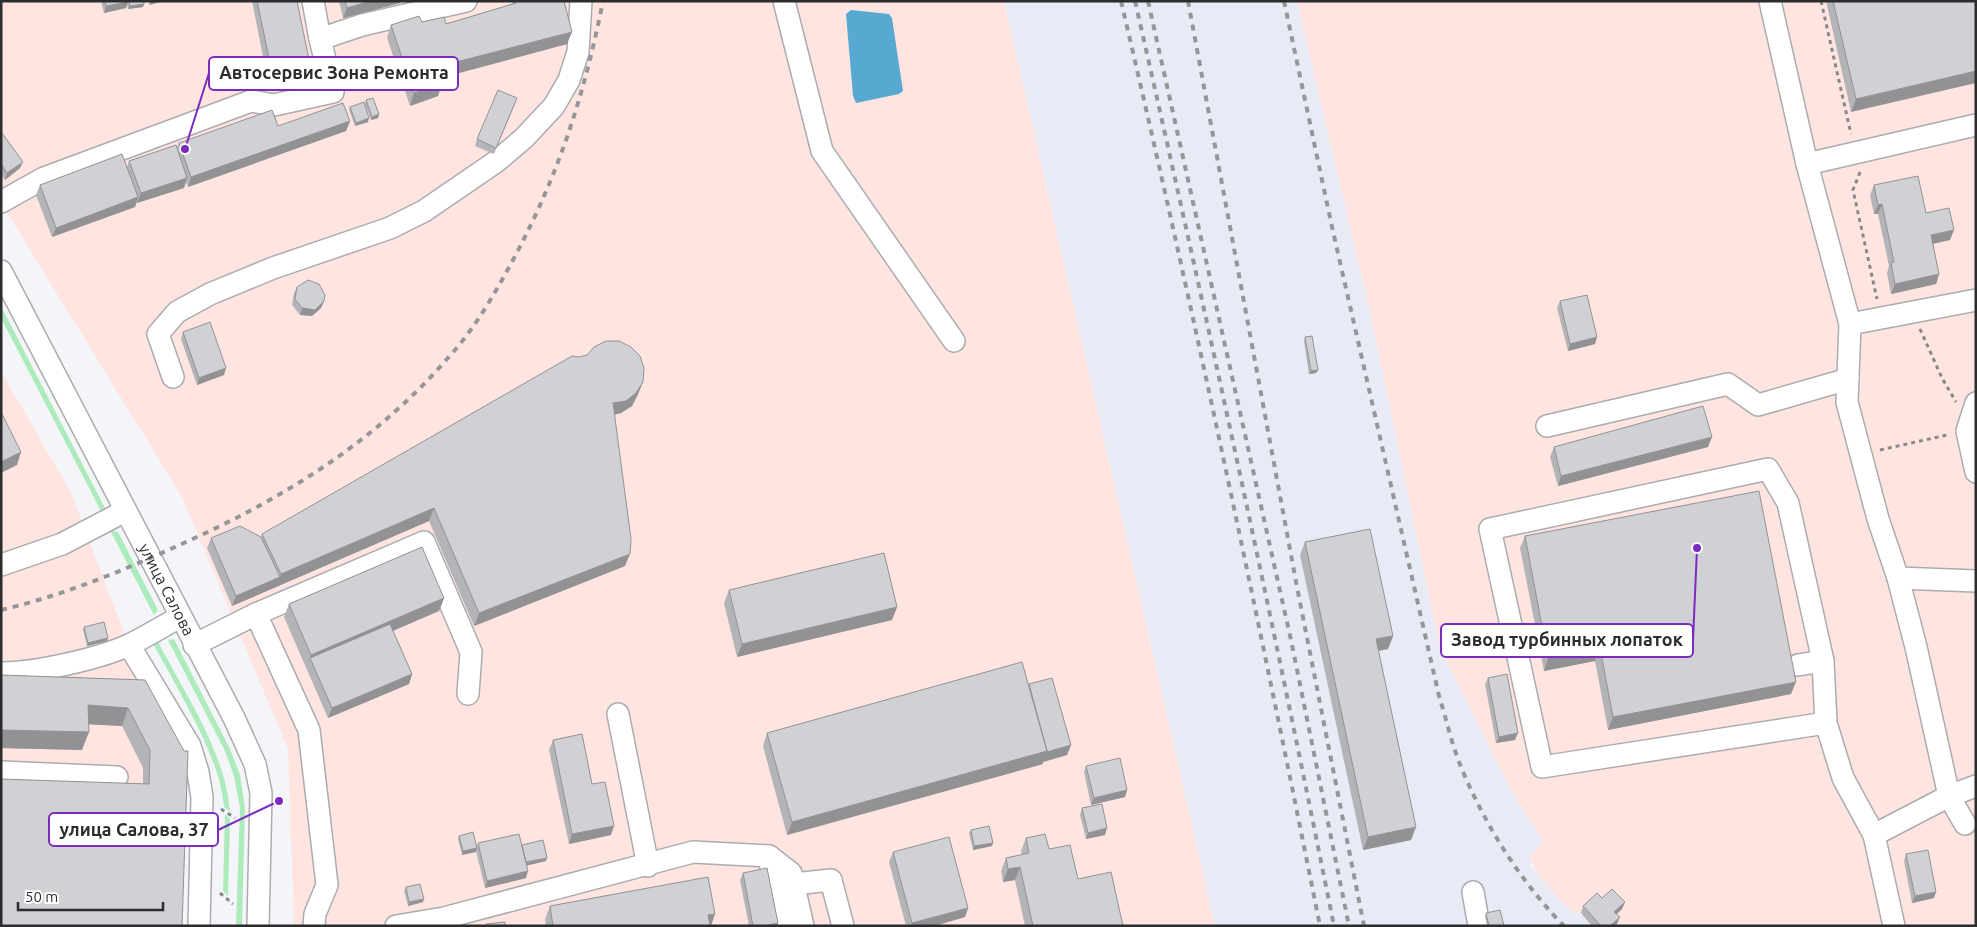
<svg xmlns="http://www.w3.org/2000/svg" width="1977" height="927" viewBox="0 0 1977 927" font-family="Ubuntu,sans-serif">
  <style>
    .industrial { fill: #ffe4e0 }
    .built { fill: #e8eaf6 }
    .green { fill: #adebbd }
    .water { fill: #57a9d1 }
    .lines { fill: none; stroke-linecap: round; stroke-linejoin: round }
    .minor-casing { stroke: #abacb0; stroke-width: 24 }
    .path { stroke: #87888a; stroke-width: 3; stroke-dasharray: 4 4; stroke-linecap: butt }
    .minor { stroke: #fff; stroke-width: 21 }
    .rail { stroke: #959698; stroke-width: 4; stroke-dasharray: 6 6; stroke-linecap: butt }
    .wall { fill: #b3b4b7 }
    .shaded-wall { fill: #929295 }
    .building { fill: #d0d1d5; stroke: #929295 }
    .labels { text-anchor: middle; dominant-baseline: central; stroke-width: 4.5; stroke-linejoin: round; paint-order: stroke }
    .street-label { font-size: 16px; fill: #2b2c2d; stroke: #fff }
    .leader { fill: none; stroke: #7b2cbf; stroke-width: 2 }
    .callout-dot { fill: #7b2cbf; stroke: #fff; stroke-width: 2 }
    .callout { fill: #fff; stroke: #7b2cbf; stroke-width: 2 }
    .callout-label { font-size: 18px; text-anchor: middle; font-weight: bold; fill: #2b2c2d }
  </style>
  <rect width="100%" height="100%" fill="#f4f5f9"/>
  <path class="industrial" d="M1,1H1004L1215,926H294L288,749L182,497L1,203Z
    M1297,1H1976V926H1592L1581,913H1575L1568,908L1540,879L1529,857L1543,841L1511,790L1440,649L1371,317Z
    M1,371L71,493L122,627L181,769L1,926Z"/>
  <path class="built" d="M1004,1H1297L1371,317L1440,649L1511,790L1543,842L1529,857L1531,866L1558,898L1575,913H1581L1592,926H1215Z"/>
  <path class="green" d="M1,306L105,508L102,513L1,318Z
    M110,530L118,532L158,610L154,615Z
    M174,639L230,749L240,775L245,808L242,926H236L240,808L234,776L225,751L168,640Z
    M158,642C185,693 226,754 230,812L224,807C220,756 178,691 154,645Z
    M225,814L230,819L228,896L223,891Z"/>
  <path class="water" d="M851,10L889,14L892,18L903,91L899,94L856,103L853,96L846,14Z"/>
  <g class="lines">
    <defs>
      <g id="minor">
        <path d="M313,1L320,39"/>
        <path d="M784,1L822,151L954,341"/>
        <path d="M1770,1L1807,164L1850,324L1847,402L1878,519L1898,578L1916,647L1949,796L1965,824"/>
        <path d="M1807,164L1976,125"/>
        <path d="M1,202L44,178L251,101L274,105L333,92L320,39L362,25L466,1"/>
        <path id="s1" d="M1,271L234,718L255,764L261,793L258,926"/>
        <path d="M1850,324L1976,300"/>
        <path d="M173,377L158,334L177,312L210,294L273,268L390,228L424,211L497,161L524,138L554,106L569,80L578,52L581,1"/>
        <path d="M1976,403L1967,431L1976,472"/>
        <path d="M1547,426L1728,384L1758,405L1848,379"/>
        <path d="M1,565L62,544L125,511"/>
        <path d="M1898,578L1976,581"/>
        <path d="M256,614L424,542L471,652L468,694"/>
        <path d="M129,645L190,746L198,772L202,797L199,926"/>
        <path d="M194,645L256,614L309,730L327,885L315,914L314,926"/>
        <path d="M1798,665L1823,661"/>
        <path d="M1,673C35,673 98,659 129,645C146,637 163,626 180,617"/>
        <path d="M618,714L648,866"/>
        <path d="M1826,723L1542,767L1490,529L1768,469L1788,503L1823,661L1826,723L1843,778L1874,835L1894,926"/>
        <path d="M1,772L117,777"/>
        <path d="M1874,835L1949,796L1976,786"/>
        <path d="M769,856L782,926"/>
        <path d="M794,884L831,880L843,926"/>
        <path d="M1473,892L1479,926"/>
        <path d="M396,926L444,918L693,852L769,856L791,873L803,926"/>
      </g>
    </defs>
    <use href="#minor" class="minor-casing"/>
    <path class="path" d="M1821,1L1851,134
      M1860,172L1853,190L1877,299
      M1920,329L1942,378L1956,402
      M1880,450L1947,435
      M221,809L235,818
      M220,893L233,904"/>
    <use href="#minor" class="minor"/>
    <path class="rail" d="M1121,1C1193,308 1258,616 1320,926
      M1135,1C1205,309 1272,616 1334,926
      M1148,1L1291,640L1349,926
      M1188,1L1297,587L1364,926
      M1284,1L1332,227L1439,696C1446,718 1451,741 1459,762C1483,822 1519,880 1564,926
      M1,610C65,595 127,569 186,542C284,498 376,441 447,359C474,330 494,295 513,260C559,174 584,96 603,1"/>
  </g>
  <path class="wall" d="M101,1H144L143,7L128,9L127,3L126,8L104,13Z
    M252,1H297L307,79L269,87Z
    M339,1H400V3L343,18Z
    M513,1H564L567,44L441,78L442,83L438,96L410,106L387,38L391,25L422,22L446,24L512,4Z
    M1826,1H1976L1851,112Z
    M366,100L379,114L378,118L371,120L365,104Z
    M515,104L494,154L475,146L477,139Z
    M350,107L368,122L355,126L349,110Z
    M350,121L346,131L188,187L186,182L184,188L137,203V202L135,207L52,237L36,195L40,185L127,167L129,161L177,147L179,143L278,126Z
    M1,134L20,168L5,180L1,174Z
    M1874,185L1926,213L1950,240L1933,244L1939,274L1936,284L1891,294L1887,273L1889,266L1878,214H1874L1870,195Z
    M297,287L324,301L321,308L312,316L300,315L292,305L294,293Z
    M1560,301L1597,337L1595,344L1568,351L1557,308Z
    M183,332L224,375L197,385L181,339Z
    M1305,337L1316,373L1309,374L1304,341Z
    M643,382L638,394L632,406L621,413L614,415L625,566L474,626L429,521L232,606L207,548L211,538L261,537L262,534Z
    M1554,447H1708L1558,486L1550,457Z
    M1525,536L1791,694L1608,730L1595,661L1544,671L1520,548Z
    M1305,542L1393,636L1388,649L1378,651L1411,840L1363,850L1300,555Z
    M729,590L897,607L892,620L737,657L724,603Z
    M444,598L439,611L393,631L412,674L409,684L328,718L284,617L289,604Z
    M84,627L108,638L107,641L87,646L83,630Z
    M1,675L145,680L182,926L143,783V768L122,726L88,724L82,750L1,748Z
    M1488,678L1515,740L1496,743L1485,684Z
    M1029,684L1071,745L1067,755L1043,762V764L787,835L763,746L767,733Z
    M553,740L592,784L611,835L569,844L549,750Z
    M1086,766L1127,790L1125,797L1091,805L1084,772Z
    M1082,808L1105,835L1086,839L1080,815Z
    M971,830L993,843L992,846L973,850L969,833Z
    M459,836L477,847L478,843L522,845L546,861L527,865L526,878L485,888L476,851L462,855L458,839Z
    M1026,838L1049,849L1123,926H1025L1015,880L1003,882L1001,871L1006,858L1022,855L1021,851Z
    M893,852L968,908L965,917L934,926H906L889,862Z
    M1906,854L1934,898L1912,903L1904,861Z
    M743,873L778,923L777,926H749L740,880Z
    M406,887L423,902L408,906L404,891Z
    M1602,898L1625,902L1622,909L1617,914V924L1615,926H1592L1581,913L1583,906Z
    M550,906L711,926H546L545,919Z
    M1486,913L1504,926H1487L1485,917Z"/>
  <path class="shaded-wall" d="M153,1H165L149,5L150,2Z
    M371,1H400V3L343,18L347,8Z
    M128,2L126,8L104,13L106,6Z
    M144,4L143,7L128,9L130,6Z
    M572,32L567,44L432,80L437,67Z
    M311,69L307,79L269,87L273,77Z
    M1976,71V83L1851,112L1856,99Z
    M442,83L438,96L410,106L414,93Z
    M379,114L378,118L371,120L372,117Z
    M369,118L368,122L355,126L356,123Z
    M350,121L346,131L188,187L191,177Z
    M23,162L20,168L5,180L7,173Z
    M187,178L184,188L137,203L141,193Z
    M138,197L135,207L52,237L56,228Z
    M1882,204L1878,214H1874L1878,205Z
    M1954,230L1950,240L1927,245L1931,235Z
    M1939,274L1936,284L1891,294L1895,284Z
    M324,301L321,308L312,316L300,315L302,308Z
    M1597,337L1595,344L1568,351L1570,344Z
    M226,368L224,375L197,385L199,378Z
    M1318,370L1316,373L1309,374L1311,371Z
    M643,382L638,394L632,406L621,413L608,416L613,403Z
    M1712,437L1708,447L1558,486L1561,476Z
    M21,452L17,465L1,473V462Z
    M434,508L429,521L232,606L236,596L280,577L281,574Z
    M630,554L625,566L474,626L479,613Z
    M444,598L439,611L313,665L310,658L306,668L311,655Z
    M897,607L892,620L737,657L742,644Z
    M1393,636L1388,649L1371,652L1376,639Z
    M108,638L107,641L87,646L88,643Z
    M1600,648L1595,661L1544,671L1548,658Z
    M412,674L409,684L328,718L332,708Z
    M1796,682L1791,694L1608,730L1613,717Z
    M88,705L128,708L122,726L82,724Z
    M1,730L89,732L82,750L1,748Z
    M1518,733L1515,740L1496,743L1499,737Z
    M1071,745L1067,755L1043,762V764L787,835L792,822L1047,751Z
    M1127,790L1125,797L1091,805L1094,798Z
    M614,826L611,835L569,844L572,834Z
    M1416,827L1411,840L1363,850L1368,837Z
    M1107,828L1105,835L1086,839L1088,833Z
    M993,843L992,846L973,850L974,846Z
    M477,848L476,852L462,855L463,851Z
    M547,858L546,861L525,866L526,863Z
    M1020,867L1015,880L1003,882L1008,869Z
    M528,871L526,878L485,888L487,881Z
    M1936,892L1934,898L1912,903L1915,896Z
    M424,899L423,902L408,906L409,902Z
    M1625,902L1622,909L1612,918L1614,912Z
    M968,908L965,917L934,926H911L912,923Z
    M715,914L711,926H704L708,915Z
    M1620,917L1617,924L1615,926H1610Z
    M778,923L777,926H764Z"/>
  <path class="building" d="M105,1H128V2L106,6Z
    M129,1H144V4L130,6Z
    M257,1H297L311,69L273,77Z
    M345,1H371L347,8Z
    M516,1H564L572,32L437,67L442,83L414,93L391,25L419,16L422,22L444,17L446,24L516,3Z
    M1833,1H1976V71L1856,99Z
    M498,90L517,98L496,148L477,139Z
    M373,98L379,114L372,117L366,100Z
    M364,102L369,118L356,123L350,107Z
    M343,103L350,121L191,177L179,143L272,110L278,126Z
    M2,133L23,162L7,173L1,164V134Z
    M176,145L187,178L141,193L129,161Z
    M122,154L138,197L56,228L40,185Z
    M1918,176L1926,213L1949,208L1954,230L1931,235L1939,274L1895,284L1891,263L1894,262L1882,204L1878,205L1874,185Z
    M308,280L319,284L325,295L324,301L315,310L302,308L295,299L297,287Z
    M1587,295L1597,337L1570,344L1560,301Z
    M210,322L226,368L199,378L183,332Z
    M1312,336L1318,370L1311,371L1305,337Z
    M606,341H619L631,347L640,356L644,368L643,382L636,393L626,401L613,403L631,539L630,554L479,613L434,508L281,574L262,534L572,356L579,357L587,355L594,347Z
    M1703,406L1712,437L1561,476L1554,447Z
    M1,412L21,452L1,462Z
    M1759,491L1796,682L1613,717L1600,648L1548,658L1525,536Z
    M240,526L261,537L280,577L236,596L211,538Z
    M1370,529L1393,636L1376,639L1416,827L1368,837L1305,542Z
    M422,547L444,598L311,655L289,604Z
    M884,553L897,607L742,644L729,590Z
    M104,622L108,638L88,643L84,627Z
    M390,624L412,674L332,708L310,658Z
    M1022,662L1047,751L792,822L767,733Z
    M1507,674L1518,733L1499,737L1488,678Z
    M1,675L145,680L184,751H188L182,926H1V779L149,784L150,750L128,708L88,705L89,732L1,730Z
    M1052,678L1071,745L1047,752V751L1029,684Z
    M582,734L592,784L605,782L614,826L572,834L553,740Z
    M1120,758L1127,790L1094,798L1086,766Z
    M1102,804L1107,828L1088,833L1082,808Z
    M989,826L993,843L974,846L971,830Z
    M473,832L477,848L463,851L459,836Z
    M519,834L528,871L487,881L478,843Z
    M1045,834L1049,849L1070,845L1078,879L1111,872L1123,926H1033L1020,867L1008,869L1006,858L1029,853L1026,838Z
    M949,837L968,908L912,923L893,852Z
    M543,840L547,858L526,862L522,845Z
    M1928,850L1936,892L1915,896L1906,854Z
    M767,868L778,923L764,926H753L743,873Z
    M708,877L715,914L708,915L710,926H553L550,906Z
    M420,884L424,899L409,902L406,887Z
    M1612,889L1625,902L1614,912L1620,917L1610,926H1601L1583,906L1597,893L1602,898Z
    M1500,910L1504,926H1489L1486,913Z
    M505,922V926H486V924Z"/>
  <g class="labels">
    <g class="street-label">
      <text stroke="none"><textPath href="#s1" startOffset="359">улица Салова</textPath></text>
    </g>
  </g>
  <path class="leader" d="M185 149L209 73M1697 548L1693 640M279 801L218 830"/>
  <g class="callout-dot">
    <circle cx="185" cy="149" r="5"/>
    <circle cx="1697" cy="548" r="5"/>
    <circle cx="279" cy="801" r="5"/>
  </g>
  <g class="callout">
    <rect x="209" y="57" width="249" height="33" rx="5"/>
    <rect x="1441" y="624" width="252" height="33" rx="5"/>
    <rect x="49" y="813" width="169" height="33" rx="5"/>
  </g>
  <g class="callout-label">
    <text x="334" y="79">Автосервис Зона Ремонта</text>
    <text x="1567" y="646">Завод турбинных лопаток</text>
    <text x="134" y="836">улица Салова, 37</text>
  </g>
  <rect width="1977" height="927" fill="none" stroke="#2b2c2d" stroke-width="5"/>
  <path d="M18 902v8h145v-8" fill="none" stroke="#2b2c2d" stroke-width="2.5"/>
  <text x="25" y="902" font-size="15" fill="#2b2c2d" stroke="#ffffff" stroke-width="4" paint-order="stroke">50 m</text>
</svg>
